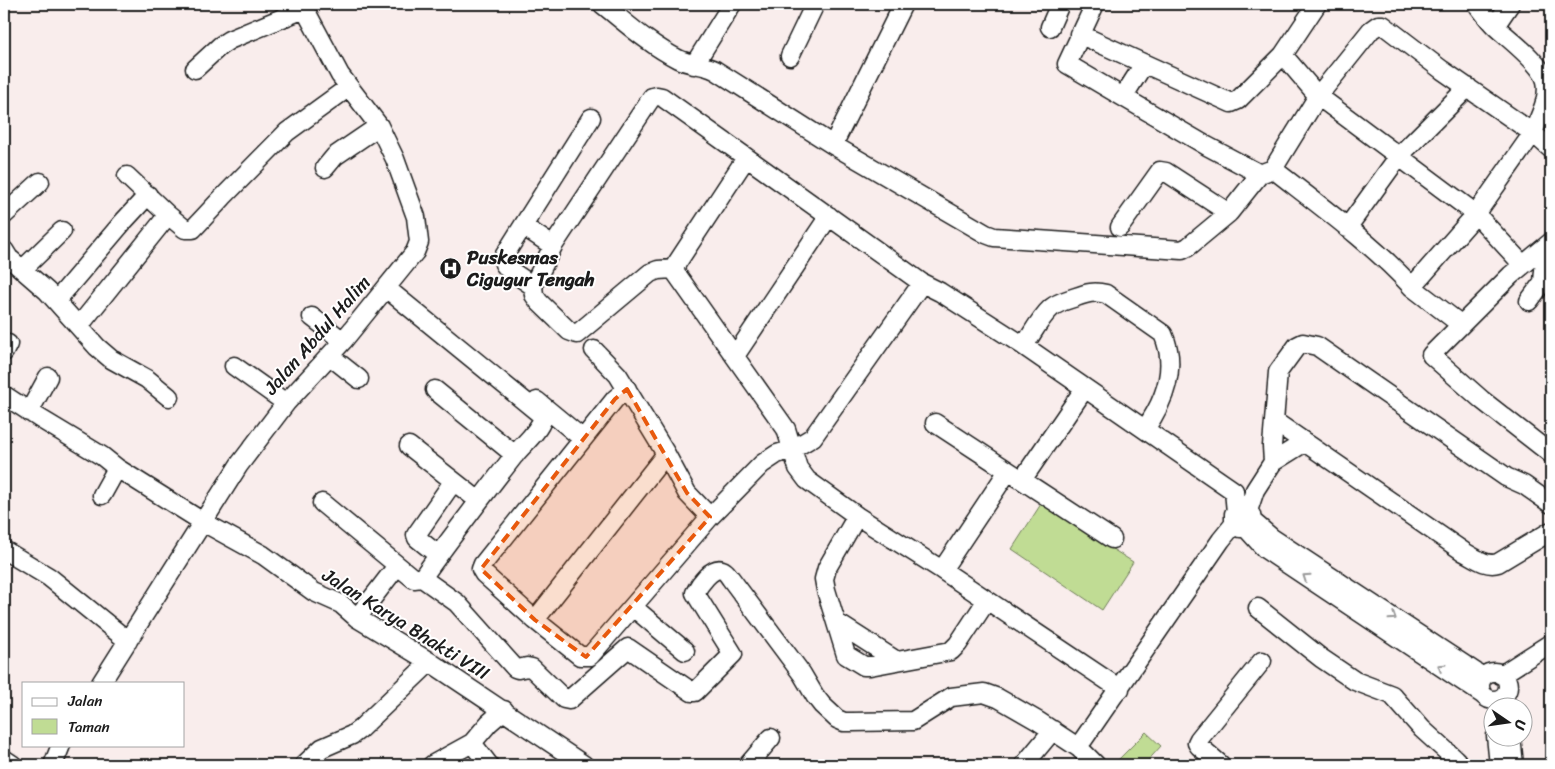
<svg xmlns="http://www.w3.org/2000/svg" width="1555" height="769" viewBox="0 0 1555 769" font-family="Sriracha,sans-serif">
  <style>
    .green { fill: #c0dc94; stroke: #6e7c58 }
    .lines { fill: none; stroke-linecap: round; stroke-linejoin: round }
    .minor-casing { stroke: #1c1c1c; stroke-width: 21 }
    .minor { stroke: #fff; stroke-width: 18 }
    .oneway { stroke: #999 }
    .marked { fill: #e8590c; fill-opacity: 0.2; stroke: #e8590c; stroke-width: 4; stroke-dasharray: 10 6; stroke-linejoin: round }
    .labels { text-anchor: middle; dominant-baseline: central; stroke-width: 4; stroke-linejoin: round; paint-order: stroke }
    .poi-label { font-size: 19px; font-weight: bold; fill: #1c1c1c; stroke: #fff; text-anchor: start }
    .street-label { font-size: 19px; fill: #1c1c1c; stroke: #fff }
  </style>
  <rect width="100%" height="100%" fill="#f9edec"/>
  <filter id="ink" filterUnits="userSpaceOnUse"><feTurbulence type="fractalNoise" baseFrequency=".02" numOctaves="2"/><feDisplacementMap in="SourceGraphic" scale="10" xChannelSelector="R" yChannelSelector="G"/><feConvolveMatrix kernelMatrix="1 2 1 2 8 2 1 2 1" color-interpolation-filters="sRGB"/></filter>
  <g filter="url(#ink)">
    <path class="green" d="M1041,504L1133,562L1102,610L1012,549Z
      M1146,732L1161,746L1144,765H1113Z"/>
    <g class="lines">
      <defs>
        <path id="minor" d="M602,4C626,23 650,45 678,59C690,65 703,64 715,70L833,145L986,234L994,237L1182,250L1188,247L1229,213
          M1095,4L1067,64L1123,97
          M1317,4L1283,55L1318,96L1476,214L1523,265
          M1477,4C1483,12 1489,21 1497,28C1510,40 1542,64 1546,81C1550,99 1539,117 1533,133L1551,149
          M1495,26L1510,4
          M1050,27L1060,4
          M1079,34L1231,103L1238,100L1283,55
          M790,56L815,4
          M1144,64L1123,97L1207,146L1260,174
          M694,65L732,4
          M195,69L220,46L229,40L304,9
          M833,145L903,4
          M325,168L335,156L379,126
          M127,176L168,215L185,229H193L223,197L287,132L349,87
          M4,215L40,182
          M523,226L553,246
          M1120,227L1160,171L1166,172L1229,213L1260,174L1273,169L1318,96L1371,30L1378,25H1383L1442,70L1533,133L1476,214L1412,287C1373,244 1319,205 1273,169
          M1347,228L1399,156L1468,87
          M1551,242L1511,275L1431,355L1482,400L1551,454
          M4,250L9,258L47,291L97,347L111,359L147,379L169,397
          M23,269L62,231
          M673,269L746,158
          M533,286L508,269L504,264V256L591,118
          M1412,287L1455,320
          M386,288L539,413L543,418C538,433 522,445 513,457C482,497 451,537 422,578
          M56,301L123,222L148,195
          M1529,301L1543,282L1545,259L1551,243
          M312,317L343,341
          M79,326L168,215
          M1024,346C1032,334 1040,318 1051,308C1058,302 1068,300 1076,297C1087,293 1094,291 1106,294L1163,334C1178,367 1164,402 1145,429
          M594,350L618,375L666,454L687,493L710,517
          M4,352L8,344
          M330,356L359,379
          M735,356L829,216
          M234,366L286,403
          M627,389L615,399L483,564L481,569L484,574L535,620L580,656H590L710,517L762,464L777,454L793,449L813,437L922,283
          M435,390L515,455
          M4,395L39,418L102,456L117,468L203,522L263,555L314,592L341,604L357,618L430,662L584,765
          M537,401L583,439
          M29,412L48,377
          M1274,421L1464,552C1474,557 1486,567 1498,563L1551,531
          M935,423L1112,539
          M409,446L479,501
          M1273,462L1305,442
          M1022,480L1085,388
          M102,495L117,468
          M322,503L414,579L422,578L457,603L515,668L518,669L527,667L532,668L564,699L569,700L628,648L692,692H695L733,654L695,593C699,585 712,566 722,570C726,571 728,575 731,579L802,674L815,696L822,705L837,719L844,722H852L913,721L951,697L984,693L998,698L1038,721L1079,748L1096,765
          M1248,511L1255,490L1273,462L1272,446L1278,372L1297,346L1303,343L1317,346L1506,477L1524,485L1551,504
          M857,516L827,568L824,579L826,590L846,655L864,666H870L951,651L958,644L987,600
          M4,550L49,577L128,641
          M438,555L417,538L416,535L453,482
          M942,570L1008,471
          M633,607L685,651
          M1258,608L1321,658L1355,681L1392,695L1422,729L1455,759L1457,761L1455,765
          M357,618L397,566
          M535,620L666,454
          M836,622L897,661
          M1480 686a14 14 0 1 1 28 0a14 14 0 1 1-28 0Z
          M1501,675L1551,643
          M101,683L239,465L286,403L343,341L415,252L419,242L416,217L395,159L379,126L340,75L302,4
          M1120,689L942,570L857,516L807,480L798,468L786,429L673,269L658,270L650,273L577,334L569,331L539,302L534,295L533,286L553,246L652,97L657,96L662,97L922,283L940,292L1024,346L1234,491L1236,512
          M1482,694L1265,549L1246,528H1240L1234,524V514L1239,510L1248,511L1251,515L1252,521L1272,538L1483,677
          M1496,736L1499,765
          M1511,736L1514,765
          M1083,740L1221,540L1234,524
          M472,743L489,765
          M4,759L13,765
          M53,765L61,745
          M304,765L322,748L352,735L360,729L430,662
          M432,765L472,743L489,723L504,710
          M748,765L771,738
          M1024,765L1053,730
          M1221,765L1199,746L1197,743L1199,739L1262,661"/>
      </defs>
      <use href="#minor" class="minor-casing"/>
      <use href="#minor" class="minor"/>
    </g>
    <defs><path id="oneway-chevron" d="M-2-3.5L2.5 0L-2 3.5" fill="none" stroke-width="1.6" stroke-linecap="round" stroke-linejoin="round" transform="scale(1.25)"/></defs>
    <g class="oneway">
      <use href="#oneway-chevron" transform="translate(1306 577) rotate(-146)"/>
      <use href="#oneway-chevron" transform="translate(1393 617) rotate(33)"/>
      <use href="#oneway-chevron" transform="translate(1441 667) rotate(-147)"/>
    </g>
  </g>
  <path class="marked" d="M627,389L687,493L710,517L586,657L535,620L481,569L615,399Z"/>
  <defs>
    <symbol id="hospital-disc" viewBox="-11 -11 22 22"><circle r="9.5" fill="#1c1c1c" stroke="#fff"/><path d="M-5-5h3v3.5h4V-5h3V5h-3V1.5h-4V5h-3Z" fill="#fff"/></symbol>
  </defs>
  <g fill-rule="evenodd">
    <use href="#hospital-disc" x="438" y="256" width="25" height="25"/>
  </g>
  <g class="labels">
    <g class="poi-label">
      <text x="467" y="257">Puskesmas<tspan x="467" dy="22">Cigugur Tengah</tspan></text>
    </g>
    <g class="street-label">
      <text transform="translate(317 335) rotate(-49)">Jalan Abdul Halim</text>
      <text transform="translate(406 624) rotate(32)">Jalan Karya Bhakti VIII</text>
    </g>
  </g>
  <rect width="1555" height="769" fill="none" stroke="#fff" stroke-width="20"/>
  <rect x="10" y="10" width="1535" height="749" fill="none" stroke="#1c1c1c" stroke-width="2" filter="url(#ink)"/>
  <rect x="22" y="682" width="162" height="65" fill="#ffffff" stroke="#a4a4a4"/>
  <rect x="32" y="698" width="25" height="8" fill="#ffffff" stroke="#a4a4a4"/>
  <text x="68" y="706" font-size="15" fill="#1c1c1c">Jalan</text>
  <rect x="32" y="719" width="25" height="15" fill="#c0dc94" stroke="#a4a4a4"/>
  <text x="68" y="732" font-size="15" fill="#1c1c1c">Taman</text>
  <g transform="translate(1508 722) rotate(103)"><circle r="24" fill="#ffffff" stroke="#a4a4a4"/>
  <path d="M0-4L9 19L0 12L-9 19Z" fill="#1c1c1c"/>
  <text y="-8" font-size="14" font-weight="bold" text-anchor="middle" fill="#1c1c1c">U</text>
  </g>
</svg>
